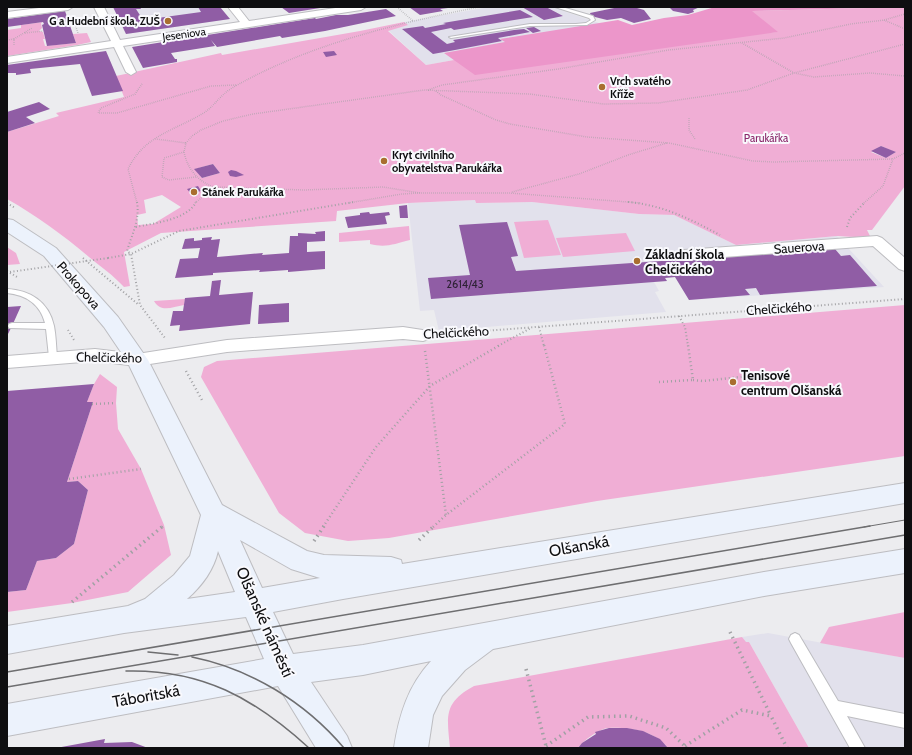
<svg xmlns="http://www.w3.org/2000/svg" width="912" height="755" viewBox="0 0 912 755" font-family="Cabin,sans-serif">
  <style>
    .built { fill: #e2e1ec }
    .green { fill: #f0aed5; fill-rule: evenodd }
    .forest { fill: #ec96ca }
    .building { fill: #905da5 }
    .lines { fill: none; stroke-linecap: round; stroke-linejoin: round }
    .lane-casing { stroke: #bdbdc1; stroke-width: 2 }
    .street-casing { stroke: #bdbdc1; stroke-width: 2 }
    .secondary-casing { stroke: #bdbdc1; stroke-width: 2 }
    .path-far3 { stroke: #a1a1a4; stroke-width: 1.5; stroke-dasharray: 0.5 1.5; stroke-linecap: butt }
    .path-far2 { stroke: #a1a1a4; stroke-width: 2; stroke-dasharray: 1 2.5; stroke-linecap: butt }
    .path-far1 { stroke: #a1a1a4; stroke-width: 2.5; stroke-dasharray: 1 3; stroke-linecap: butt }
    .path { stroke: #a1a1a4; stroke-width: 3.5; stroke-dasharray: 1.5 4; stroke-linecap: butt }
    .lane { fill: #fff; fill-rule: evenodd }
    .street { fill: #fff; fill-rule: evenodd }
    .secondary { fill: #ecf2fc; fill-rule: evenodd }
    .tram-far1 { stroke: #6e6e70; stroke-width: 1 }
    .tram { stroke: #6e6e70; stroke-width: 1.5 }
    .path-bridge { stroke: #a1a1a4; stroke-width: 2; stroke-dasharray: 1 2.5; stroke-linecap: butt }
    .poi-dot { fill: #a96e2f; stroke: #f9f9fd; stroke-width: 1.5 }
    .labels { text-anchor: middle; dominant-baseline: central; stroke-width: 4; stroke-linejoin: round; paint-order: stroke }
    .far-poi-label { font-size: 11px; font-weight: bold; fill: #0e0e10; stroke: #f9f9fd; text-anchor: start }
    .far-street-label { font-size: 11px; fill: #0e0e10; stroke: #f9f9fd }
    .far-park-label { font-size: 11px; fill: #8a286b; stroke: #f9f9fd }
    .number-label { font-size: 11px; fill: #2e2235 }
    .street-label { font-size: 13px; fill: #0e0e10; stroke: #f9f9fd }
    .poi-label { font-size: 13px; font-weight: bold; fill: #0e0e10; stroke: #f9f9fd; text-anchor: start }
    .near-street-label { font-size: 16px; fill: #0e0e10; stroke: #f9f9fd }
  </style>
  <rect width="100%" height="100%" fill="#ececef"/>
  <path class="built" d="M113,7H220L230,19L126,34Z
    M489,7H555L566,12L671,47L454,60L426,65L388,30L407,25L404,22Z
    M475,200L476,203L532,202L639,214L674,215L736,245L837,236L884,287L689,300L675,277L665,278L667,281L654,282L659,291L655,292L666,312L439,331L434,310L420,311L408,203Z
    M768,633L905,658V748H809L749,642L746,643L742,637Z"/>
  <path class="green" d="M905,7V186L872,230H867L871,238L837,236L736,245L674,215L639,214L532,202L476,203L475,200L408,203L337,211L336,221L161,233L124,252L130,286L124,287C113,275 101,267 89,257C63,235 37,216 7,199V132L59,116L56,113L124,97L116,76L221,53L222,55L360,31L404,22L408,25L388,31L426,65L454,60L777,32L751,11ZM881,146L895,152H896L886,158L871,152ZM213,164L220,173L202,178L195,169ZM162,195L181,207L153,224L138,225L137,215L146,213L144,200Z
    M43,22L41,23L42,28L39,31L43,32L45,39H43L45,46L76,43L73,34L87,33L91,42L77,45L7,56V30L21,28V25Z
    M548,220L561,255L524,258L514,222Z
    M409,226L410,240C394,244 386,248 370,244V240L339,242V233Z
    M626,233L635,251L563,257L556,238Z
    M7,247L16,253L20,264L7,265Z
    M185,299L184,305C172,307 161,313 154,301Z
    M905,305V456L597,501L389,538L348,541L305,533L279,513L201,377L204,367L217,361Z
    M100,374L117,387L116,403L118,429L141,469L164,525L171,555L128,592L72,603L7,612V592L26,590L37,561L56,558L74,544L88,490L78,481L67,482L93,402H87L94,384Z
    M905,612V658L820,643L829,627Z
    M742,637L746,642H749L809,748H668C654,730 628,727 608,728C599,729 583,741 578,748H450C447,716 443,703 474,686Z"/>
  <path class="forest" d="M715,7H902L752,11L778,32L475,75L444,53L505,42L500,39L618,20L632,25L664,18L688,15Z"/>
  <path class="building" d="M113,7H140L141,9H136L143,20L201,12L198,7H220L230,19L126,34Z
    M281,7H320V8L289,13Z
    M409,7H448V8L440,9L443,11L420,15Z
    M522,7H546L563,16L544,20Z
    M619,7L637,8L644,10L651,19L634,23L621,18L607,20L591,16L590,13Z
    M669,7H700L693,10L694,12L688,14L673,11Z
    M386,9L396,16L325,31L282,38L280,36L217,47L211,40L215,46L171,53L175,59H177V62L143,68L132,47L315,18L316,19L336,15H348Z
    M520,10L533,17L454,30L451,28L431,32L447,44L455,42L453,40L514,30L524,29L530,32L498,38L502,41L455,50L433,54L402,29L423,26L425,28L446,24L443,23Z
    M65,11L76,43L47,46L42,25L44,24L43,22L7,27V19Z
    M534,27L541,31L533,33L526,28Z
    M106,51L123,91L92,96L80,64L30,69L31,73L16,75V73H7V65Z
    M334,51L337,55L326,57L323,52Z
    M39,102L50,109L26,117L35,123L7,132V112Z
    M881,146L896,152L886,158L871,151Z
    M213,164L220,173L202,178L194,169Z
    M231,170L236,171L244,175L236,177L230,176L228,172Z
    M198,186L201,191L191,194L187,189Z
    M407,205L408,218H400L399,206Z
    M369,212L370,214L389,212L390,215L385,216L387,224L348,228L345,217L360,215V213Z
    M507,222L518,256L511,257L516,271L835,249L841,256L850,255L877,286L760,295L756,288L745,289L750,295L689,300L675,277L665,278L667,281L431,299L428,278L470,275L459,225Z
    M325,231V241L307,242V252L325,251V269L288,272V270L259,272L260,270L213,273V275L175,278L180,259L198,258L200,248L182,249L185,239L194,238V241L202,240V238L212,237L211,240L220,239L217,257L263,253L262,255L289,253L290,236H298V233L316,234L315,232Z
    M221,280L219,295L253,292L250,324L179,331L180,325L170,326L173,311H183L185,298L210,296L212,281Z
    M289,303V322L258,324L259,305Z
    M21,306L12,326L7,336V307Z
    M94,384L87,402H93L67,482L78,481L88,490L74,544L56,558L37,561L26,590L7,592V391Z
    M609,728H627L643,731L660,739L668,748H578L582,743L596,734L595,732Z
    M105,739L104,743L132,742L148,748H56Z"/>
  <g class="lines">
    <defs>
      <path id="lane" d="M555,7H562L593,16L595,20L587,25L530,26L451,38L449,37L530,24H576L586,23L591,20L589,18Z
        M7,289C30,290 49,302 54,326C56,336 56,347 57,357L56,359H50L49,357L46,329L9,328L8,326L9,324L12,323H45C40,304 26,295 7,293Z
        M795,633L799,635L838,701L905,714V728L847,716L865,748H850L791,643L789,639L791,635Z"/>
      <path id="street" d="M47,7H73L68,10L7,18V12Z
        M94,7H104L120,40L240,22L228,7H238L249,21L342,7H366L361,10L123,46L136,72L131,75L126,72L114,47L7,63V57L111,41Z
        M877,236L882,238L905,258V271L899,269L873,246L684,260L678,258L676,255L678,252L684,250Z
        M403,327L429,331L432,335L429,339L423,341L403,339L227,352L137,366L95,361L7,368V356L95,349L137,354L227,340Z"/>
      <path id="secondary" d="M7,219L13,220L56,248L118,317L148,360L222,505L307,551L324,555L391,557L401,560L402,564L905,483V503L343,599L273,612L293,654L363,645L764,572L905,549V573L764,596L493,649L465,670L442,696L433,715L428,748H394C399,715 408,686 431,661L363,675L311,682L347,736L352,748H316L278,686L7,736V704L264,659L246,617L124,633L7,654V626L128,606L145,599L174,575L190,556L201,515L127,361L104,327L44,256L7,232ZM240,540L291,569L320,578L262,588ZM218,551L235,592L187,599C202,586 214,569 218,551Z"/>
    </defs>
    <use href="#lane" class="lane-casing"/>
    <use href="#street" class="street-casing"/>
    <use href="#secondary" class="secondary-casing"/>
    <path class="path-far3" d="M397,7L413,21
      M73,19L78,33
      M884,20L905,29
      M25,33L43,31
      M14,39L32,28
      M7,40L14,39V45
      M742,43L794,73L814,77L870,73L905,76
      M142,84L135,94L101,108L98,113H117L211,86L237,85
      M428,90L442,85L558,69L669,50L784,38L851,24L884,20L905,14
      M436,91L441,95L496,120L510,124L587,137L669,143L753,161L774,162L893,159
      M689,118V130L695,139
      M155,139L186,143
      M184,152L164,158L162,177L169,180L196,177
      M512,192L579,174L628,155L667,143
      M420,193L383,187L304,190L214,187C198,182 187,168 184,152L186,143L192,136L201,130L223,121L253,114L424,90L530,94L603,104L658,103L747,90L794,73L905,44
      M137,203L128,169C144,136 173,131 202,114C213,108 219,96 232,88C307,45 394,24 479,7
      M195,203L214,187
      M348,203L402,194L420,193H509L641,203
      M864,203L883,186L893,159L905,153"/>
    <path class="path-far2" d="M137,202C140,220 132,234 127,251L131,254L140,305L165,338
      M628,202C663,205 690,219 720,235
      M7,203L15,208
      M136,227C154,223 187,220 196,202
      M847,227L850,218L865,202
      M83,258L139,305
      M108,258L131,254L179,231L354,202
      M7,271L17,277
      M679,316L685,327L688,346
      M539,327L544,346
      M68,330L74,340
      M444,334L905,299
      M498,346L531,328"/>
    <path class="path-far1" d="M425,351L446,515
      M186,371L202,400
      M693,380L703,381L750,376
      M659,382L693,380L688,345
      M92,404L116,403
      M69,479L141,469
      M162,527L164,525
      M323,527L376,447L430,386L500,345
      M433,527L446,515L565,424L544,345"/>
    <path class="path" d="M419,540L434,526
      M314,541L324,526
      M72,602L163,526
      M730,632L771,716
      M526,669L546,746
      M546,746L588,717L629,716L666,728L687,748
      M685,746L742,710L771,716L787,748"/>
    <use href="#lane" class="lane"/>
    <use href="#street" class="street"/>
    <use href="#secondary" class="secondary"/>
    <path class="tram-far1" d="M864,527L905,520"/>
    <path class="tram" d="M148,652L178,655
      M192,657C251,669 305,702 344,748
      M126,671C202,669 254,698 309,748
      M7,672L870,526
      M7,687L905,535"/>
    <path class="path-bridge" d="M10,272L108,258"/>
  </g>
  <g class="poi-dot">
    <circle cx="168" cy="21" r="4"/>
    <circle cx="602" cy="87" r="4"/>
    <circle cx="384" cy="161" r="4"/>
    <circle cx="194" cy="192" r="4"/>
    <circle cx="637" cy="261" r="4"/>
    <circle cx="733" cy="382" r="4"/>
  </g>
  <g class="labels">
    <g class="far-poi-label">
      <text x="160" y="21" text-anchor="end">G a Hudební škola, ZUŠ</text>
      <text x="610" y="81">Vrch svatého<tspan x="610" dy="13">Kříže</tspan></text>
      <text x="392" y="155">Kryt civilního<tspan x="392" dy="13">obyvatelstva Parukářka</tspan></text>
      <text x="202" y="192">Stánek Parukářka</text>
    </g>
    <g class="far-street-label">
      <text transform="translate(184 34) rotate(-8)">Jeseniova</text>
    </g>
    <g class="far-park-label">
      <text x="766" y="138">Parukářka</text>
    </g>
    <g class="number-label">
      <text x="465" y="284">2614/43</text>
    </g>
    <g class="street-label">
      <text transform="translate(799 247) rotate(-4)">Sauerova</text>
      <text transform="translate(79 285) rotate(49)">Prokopova</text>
      <text transform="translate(779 308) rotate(-4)">Chelčického</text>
      <text transform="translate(456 332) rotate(-3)">Chelčického</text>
      <text transform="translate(109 357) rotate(1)">Chelčického</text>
    </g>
    <g class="poi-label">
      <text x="645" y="254">Základní škola<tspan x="645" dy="15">Chelčického</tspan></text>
      <text x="741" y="375">Tenisové<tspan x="741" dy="15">centrum Olšanská</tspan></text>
    </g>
    <g class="near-street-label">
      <text transform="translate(579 546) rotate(-10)">Olšanská</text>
      <text transform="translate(265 622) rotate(66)">Olšanské náměstí</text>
      <text transform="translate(146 696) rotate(-10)">Táboritská</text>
    </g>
  </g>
  <rect width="912" height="755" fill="none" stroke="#0e0e10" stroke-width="16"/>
</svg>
